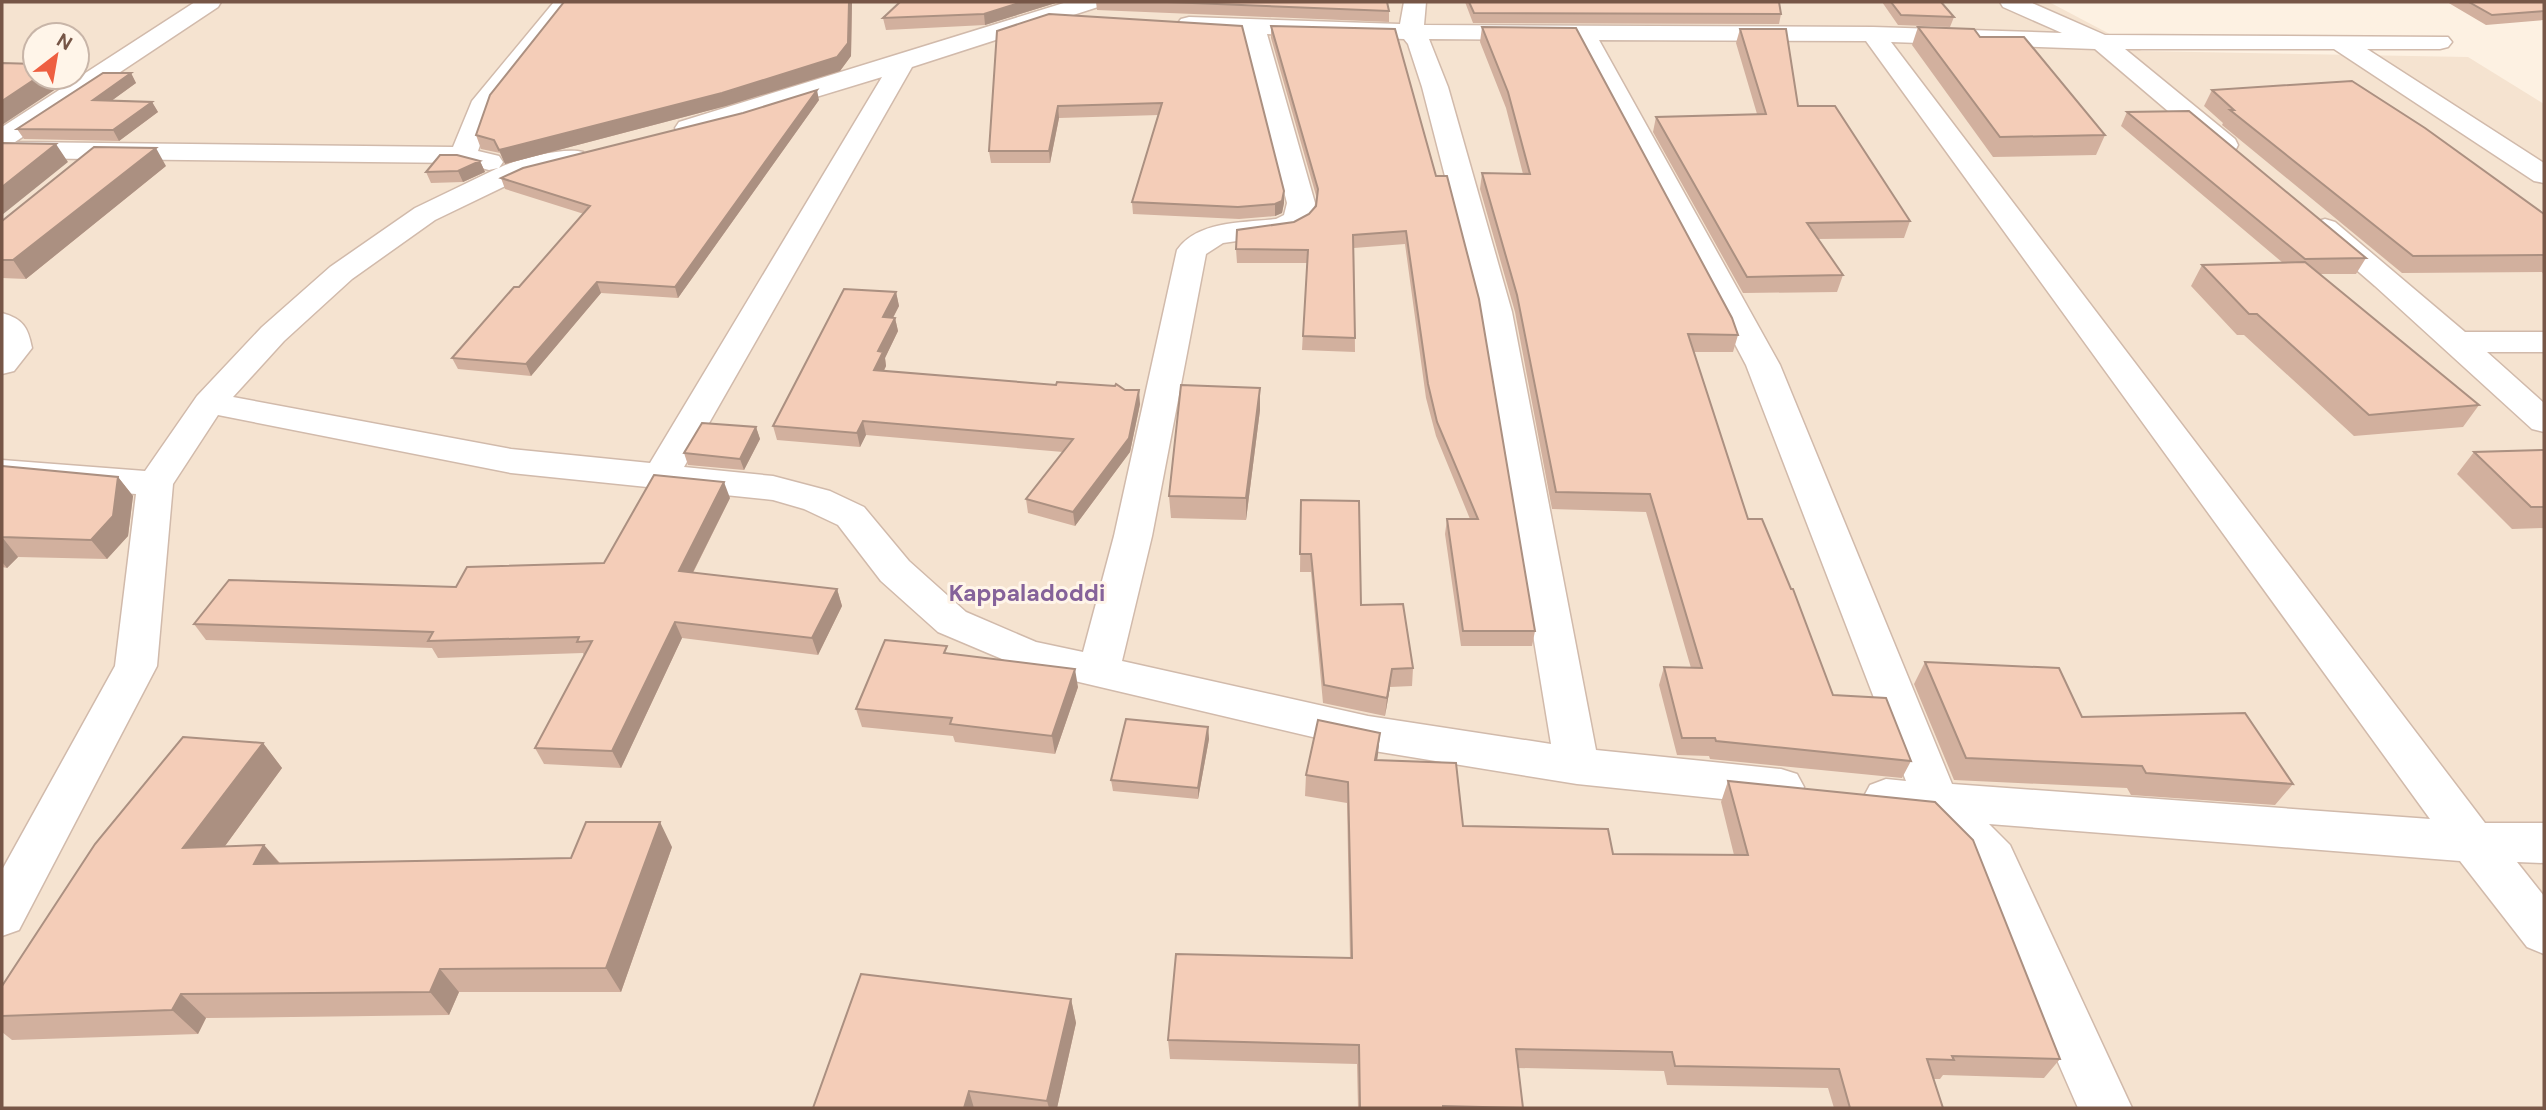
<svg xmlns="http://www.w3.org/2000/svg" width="2546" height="1110" viewBox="0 0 2546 1110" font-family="'DM Sans',sans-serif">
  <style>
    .residential { fill: #f5e3d0; fill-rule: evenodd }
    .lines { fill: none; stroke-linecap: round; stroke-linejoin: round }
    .minor-casing { stroke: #d1baab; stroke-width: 3 }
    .minor { fill: #fff; fill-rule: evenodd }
    .wall { fill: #d2b09e }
    .shaded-wall { fill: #ab9081 }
    .building { fill: #f4cdb8; stroke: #ab9081; stroke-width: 2 }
    .labels { text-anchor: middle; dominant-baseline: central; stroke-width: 6; stroke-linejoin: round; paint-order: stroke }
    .quarter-label { font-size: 23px; font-weight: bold; fill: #85629a; stroke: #fff5e9 }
  </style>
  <rect width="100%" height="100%" fill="#fdf1e2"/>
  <path class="residential" d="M2,2H2049L2142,51L2468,57L2544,104V1108H2ZM35,35H77V77H35Z"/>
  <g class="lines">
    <defs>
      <path id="minor" d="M195,2H221L218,7L15,142L453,147L472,101L554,2H577L493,107L478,151L499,156L503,162L499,168C517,159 563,147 583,152L587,158L583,164L526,176L435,220L352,279L284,341L233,397L511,449L650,463L882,77L688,136L679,134L675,128L679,122L1067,2H1101L1098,7L912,67L684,467L773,476L830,491L864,507L909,561L966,612L1036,642L1083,652L1114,536L1177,250C1198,220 1244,223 1276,219L1284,215L1287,203L1243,33L1189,31L1181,29L1177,24L1181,19L1189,17L1400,24L1404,2H1426L1424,25L1873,27L2062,33L2003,7L2000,2H2030L2105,35L2448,37L2452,42L2448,47L2440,49H2367L2544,163V183L2534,181L2334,49H2125L2235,139L2238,145L2235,151L2225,153L2215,151L2095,49L1891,42L2485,823H2544V863L2517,862L2544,896V954L2527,947L2460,861L1989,824L2010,845L2132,1108H2078L1975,872L1924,819L1886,817L1870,811L1863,798L1870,785L1886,779L1906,781L1746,365L1575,40L1429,39L1448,87L1512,312L1596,750L1781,769L1797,774L1804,787L1797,800L1781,805L1577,784L1368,750L1028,670L938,632L881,581L838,525L804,509L773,500L511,473L218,415L173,484L157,666L19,930L2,936V870L115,666L136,494L2,484V460L145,471L197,396L262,327L330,267L415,208L498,168L489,170L462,163L2,158V127ZM1267,34L1404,39L1408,44L1422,87L1480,312L1551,744L1368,716L1122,661L1152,536L1206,254L1223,243L1293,233L1308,225L1313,219L1315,203ZM1599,40L1866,41L2430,819L1952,784L1780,365Z
        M2325,219L2335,222L2465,332H2544V352H2487L2544,403V432L2532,429L2375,286L2315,234L2310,228L2315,222Z
        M2,313C23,319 28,327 32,348L14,371L2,374Z"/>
    </defs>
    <use href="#minor" class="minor-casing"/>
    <use href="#minor" class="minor"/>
  </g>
  <path class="wall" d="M564,2H852L851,56L840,71L726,106L505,164L500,153L481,149L476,135Z
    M900,2H1059L985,25L886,30L883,18Z
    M1096,2H1387L1389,11V22L1097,10Z
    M1465,2H1779L1781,14L1779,24L1473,23Z
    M1882,2H1941L1954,17L1950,27L1898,25Z
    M2447,2H2544V20L2486,25Z
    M1242,26L1284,203L1282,213L1275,216L1239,219L1133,214L1132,202L1159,115L1059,118L1050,163H991L989,151L997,31Z
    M1271,26L1395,29L1535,631L1532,646H1461L1445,534L1447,519H1470L1436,436L1426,398L1405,244L1354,248L1355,352L1302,350L1307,263H1237L1236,249L1309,214L1316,206L1317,199L1271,38Z
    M1482,27L1738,335L1733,352H1693L1748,519L1833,695L1911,761L1902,778L1710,759L1709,756L1677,755L1659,685L1664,667L1691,668L1646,512L1552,509L1515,312L1480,189L1482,173L1523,174L1506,108L1480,42Z
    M1918,27L1980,37L2105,135L2096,155L1993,157L1912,45Z
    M1740,29L1798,106L1910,221L1904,238L1818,239L1843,275L1837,292L1743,293L1653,132L1656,117L1757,114L1736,43Z
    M131,73L136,83L112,100L152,102L158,112L119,141L24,139L17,129Z
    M2212,90L2544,214V275L2542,272L2402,273L2222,125L2223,123L2204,106Z
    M819,100L678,298L601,293L531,376L458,369L452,358L519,287L584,214L505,189L501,178Z
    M2127,112L2366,258L2356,274H2319L2479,405L2463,427L2354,436L2244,335H2237L2191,286L2202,265L2283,263L2121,126Z
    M480,161L485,172L463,182L431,183L426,172Z
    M166,166L26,279L2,278V221Z
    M896,292L899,306L893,318H895L898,331L885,358L886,366L884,371L1140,404L1130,452L1075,526L1028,513L1026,499L1063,452L866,435L860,447L777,440L773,426Z
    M1260,388V410L1246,520L1171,518L1169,496Z
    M756,427L760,439L744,470L688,465L684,453Z
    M2544,450V528L2512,529L2457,474L2474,452Z
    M2,466L118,477L133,496L128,536L107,559L18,557L7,568L2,567Z
    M730,498L693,573L837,589L842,606L818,655L682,638L621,768L544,764L535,748L584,656L583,653L438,658L432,648L206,640L194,624L456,587L604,563Z
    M1301,500L1361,605L1413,668L1412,686L1390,687L1385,716L1323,703L1311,572H1300Z
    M949,654L1078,687L1055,754L955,742L953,736L862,727L856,709Z
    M1925,662L2082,717L2293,784L2275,805L2131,795L2127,788L1954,780L1914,684Z
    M1208,727L1209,739L1198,799L1113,791L1111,780Z
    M1380,733L1377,760L1463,826L1613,854L1734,855L1721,802L1728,781L2060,1059L2044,1078L1943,1075L1940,1079H1933L1943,1108H1834L1828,1088L1667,1085L1664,1071L1518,1068L1523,1108H1358L1357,1064L1170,1059L1168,1040L1350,958L1347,803L1305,796L1306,775Z
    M263,743L282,768L225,846L264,845L280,863L571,858L672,847L621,992H459L449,1015L206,1018L198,1034L12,1040L2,1032V986Z
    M1071,999L1076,1023L1057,1108H813Z"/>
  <path class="shaded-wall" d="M849,2H852L851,56L840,71L726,106L505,164L499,150Z
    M1022,2H1059L985,25L984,14Z
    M131,73L136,83L99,110L93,100Z
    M38,77H65L68,81L2,125V101Z
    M817,90L819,100L678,298L675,287Z
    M152,102L158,112L119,141L113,130Z
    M1058,106L1059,118L1050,163L1049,151Z
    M56,144L68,162L2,215V187Z
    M156,148L166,166L26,279L13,260Z
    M480,161L485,172L463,182L458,171Z
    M1284,191V203L1282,213L1275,216V204Z
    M597,282L601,293L531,376L526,364Z
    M896,292L899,306L886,331L883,317Z
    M895,318L898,331L885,358L886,366L877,384L874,370L878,351Z
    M1260,388V410L1246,520V498Z
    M1139,390L1140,404L1130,452L1075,526L1073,512Z
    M863,421L866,435L860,447L857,433Z
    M756,427L760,439L744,470L740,459Z
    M118,477L133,496L128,536L107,559L91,540Z
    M724,482L730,498L685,588L679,571Z
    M2,537L18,557L7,568L2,562Z
    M837,589L842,606L818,655L812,638Z
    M675,622L682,638L621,768L612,751Z
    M1075,669L1078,687L1055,754L1052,736Z
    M1392,669L1390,687L1385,716L1387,698Z
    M1208,727L1209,739L1198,799V788Z
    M1380,733L1378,754L1374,781L1375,760Z
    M263,743L282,768L206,872L183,848Z
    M660,822L672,847L621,992L606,968Z
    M264,845L285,870L254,864Z
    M440,969L459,992L449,1015L430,992Z
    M181,994L206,1018L198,1034L172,1010Z
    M1071,999L1076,1023L1057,1108H1049L1047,1101Z
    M969,1091L974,1108H964Z"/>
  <path class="building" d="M564,2H849L848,43L837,57L722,93L499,150L494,140L476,135L490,95Z
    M900,2H1022L984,14L883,18Z
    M1168,2H1387L1389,11Z
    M1469,2H1779L1781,14L1474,13Z
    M1891,2H1941L1954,17L1901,15Z
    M2469,2H2544V11L2492,15Z
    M1049,14L1242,26L1284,191L1282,201L1275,204L1238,207L1132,202L1162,103L1058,106L1049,151H989L997,31Z
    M1271,26L1395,29L1436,176H1447L1479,299L1535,631H1463L1447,519H1478L1437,422L1428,384L1406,231L1353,235L1355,338L1303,336L1308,250L1236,249L1237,230L1294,222L1309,214L1316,206L1318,189Z
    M1482,27L1576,28L1732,318L1738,335L1688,334L1748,519H1762L1791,589H1793L1833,695L1886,698L1911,761L1716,741L1715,738H1682L1664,667L1702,668L1650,494L1556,492L1517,295L1482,173L1530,174L1508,92Z
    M1918,27L1974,29L1980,37H2024L2105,135L2000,137Z
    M1740,29H1786L1798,106H1835L1910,221L1807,223L1843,275L1747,277L1656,117L1766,114Z
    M2,63L35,64V77H38L2,101Z
    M103,73H131L93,100L152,102L113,130L17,129Z
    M2352,81L2425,128L2544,214V255L2413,256L2230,110H2234L2212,90Z
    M817,90L675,287L597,282L526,364L452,358L514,287H519L590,206L501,178L523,168L743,113Z
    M2189,111L2366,258L2305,259L2127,112Z
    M2,143L56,144L2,187Z
    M94,147L156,148L13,260H2V221Z
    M440,155H457L480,161L458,171L426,172Z
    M2305,262L2479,405L2369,415L2257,314H2249L2202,265Z
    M844,289L896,292L883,317L895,318L878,351L883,352L874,370L1056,385L1057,382L1115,386L1116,384L1125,390H1139L1129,438L1073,512L1026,499L1073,439L863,421L857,433L773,426Z
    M1181,385L1260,388L1246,498L1169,496Z
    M702,423L756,427L740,459L684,453Z
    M2544,450V507H2531L2474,452Z
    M2,466L118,477L113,516L91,540L2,537Z
    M654,475L724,482L679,571L837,589L812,638L675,622L612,751L535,748L592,641L577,642L579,637L428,641L433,632L194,624L229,580L456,587L467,567L604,563Z
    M1301,500L1359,501L1361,605L1403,604L1413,668L1392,669L1387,698L1324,685L1311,554H1300Z
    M885,640L947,646L944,653L1075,669L1052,736L950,724L952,718L856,709Z
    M1925,662L2059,668L2082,717L2245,713L2293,784L2146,773L2142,766L1966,758Z
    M1126,719L1208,727L1198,788L1111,780Z
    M1318,720L1380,733L1375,760L1456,763L1463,826L1608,829L1613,854L1748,855L1728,781L1935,802L1973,840L2060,1059L1952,1056L1954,1060L1927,1059L1943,1108H1850L1839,1069L1675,1066L1672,1052L1516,1049L1523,1108L1443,1106V1108H1360L1359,1045L1168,1040L1176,954L1352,958L1348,782L1306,775Z
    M183,737L263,743L183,848L264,845L254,864L571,858L586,822H660L606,968L440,969L430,992L181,994L172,1010L2,1016V986L95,844Z
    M861,974L1071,999L1047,1101L969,1091L964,1108H813Z"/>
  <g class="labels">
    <g class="quarter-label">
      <text x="1027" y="593">Kappaladoddi</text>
    </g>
  </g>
  <rect width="2546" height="1110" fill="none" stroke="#765647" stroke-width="7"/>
  <g transform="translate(56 56) rotate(31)"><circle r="33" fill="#fff5e9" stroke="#c8b5a8" stroke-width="2"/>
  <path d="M0-5L12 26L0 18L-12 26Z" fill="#ee5f41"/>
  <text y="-10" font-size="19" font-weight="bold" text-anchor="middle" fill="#765647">N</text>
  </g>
</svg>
